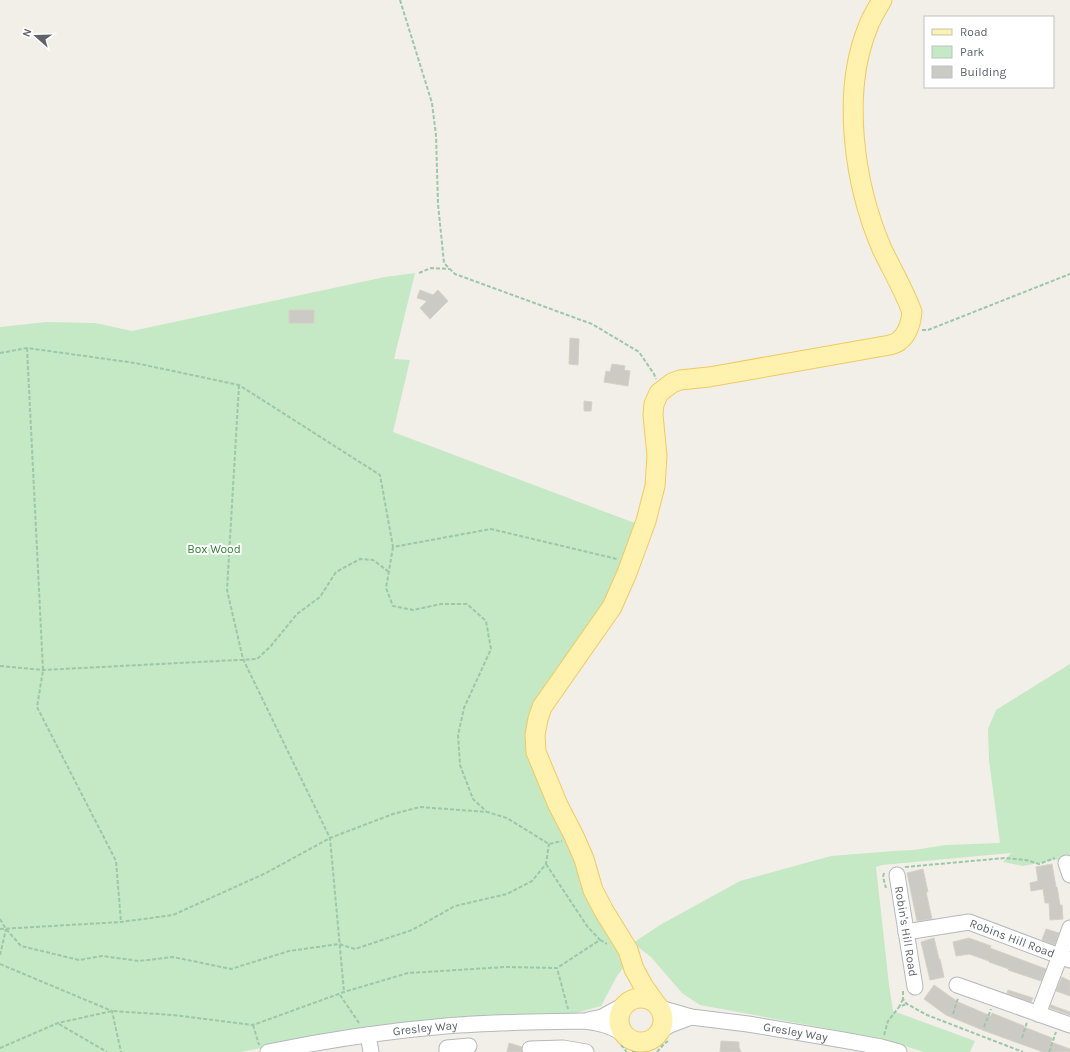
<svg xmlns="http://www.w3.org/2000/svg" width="1070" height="1052" viewBox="0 0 1070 1052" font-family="Karla,sans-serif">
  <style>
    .green { fill: #c5e8c5 }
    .building { fill: #cccac5; stroke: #d6d1c6 }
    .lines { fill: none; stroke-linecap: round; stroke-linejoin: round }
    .minor-casing { stroke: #b5b8bc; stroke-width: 17 }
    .major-casing { stroke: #f2c960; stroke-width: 21 }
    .path { stroke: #9cc7a9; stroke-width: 2; stroke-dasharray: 4 2; stroke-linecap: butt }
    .minor { stroke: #fff; stroke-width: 15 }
    .major { stroke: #fff2af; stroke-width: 19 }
    .labels { text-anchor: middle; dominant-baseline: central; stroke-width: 4; stroke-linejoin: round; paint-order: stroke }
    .park-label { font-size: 12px; fill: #348238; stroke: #fff }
    .street-label { font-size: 12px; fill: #5f6368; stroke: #fff }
  </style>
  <rect width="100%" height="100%" fill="#f1efe8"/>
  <path class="green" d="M415,273L394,359L410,360L393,432L640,525L611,597L532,722L616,944L623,968L617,976L601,1006L576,1013L526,1017L316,1037L241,1052H0V327L47,322L95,323L132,331L385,277Z
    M1070,664V857L1023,866L1003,862L1011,853L882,865L876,867L889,985L893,1011L975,1041L970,1052H924L889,1041L846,1032L700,1005L682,993L651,957L633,943L660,925L740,881L831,856L894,851L914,850L946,845L1000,843L989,760L988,729L996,710Z"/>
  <path class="building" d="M420,290L433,295L438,290L448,301L430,319L420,308L427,301L417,298Z
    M289,310H314V323H289Z
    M570,338L579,339L578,365L569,364Z
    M612,364L625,366L624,370L630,371L628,386L604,382L606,371L610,372Z
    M584,401L592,402L591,411H584Z
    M1052,864L1056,887H1057L1060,905H1062L1063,919L1050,920L1049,903H1045L1043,889L1031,891L1030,883L1038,881L1036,867Z
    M923,869L928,892H926L932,919L917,921L907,873Z
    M1046,929L1059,933L1055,945L1042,940Z
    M934,938L939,959H940L944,977L930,980L921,942Z
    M969,938L991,946L990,948L1046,969L1041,981L1008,970L1009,969L989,962V961L969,954L956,956L953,942Z
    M1062,977L1070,981V996L1056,991Z
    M934,985L958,1002L991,1016L992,1013L1024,1026V1027L1052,1038L1051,1042L1070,1049V1052H1043L985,1031L946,1015L924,999Z
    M1008,990L1033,998L1031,1002L1007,993Z
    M1051,1005L1070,1012V1015L1050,1008Z
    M721,1041L739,1042V1047L741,1052H720Z
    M509,1043L522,1047V1052H507Z"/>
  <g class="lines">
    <defs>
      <g id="minor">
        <path d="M1066,863L1070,875"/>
        <path id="s1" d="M897,875L915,987"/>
        <path id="s2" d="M906,932L969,922L1070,960"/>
        <path d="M957,985L1070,1025"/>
        <path id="s3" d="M660,1008L691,1017L748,1024L843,1040L881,1047L899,1052"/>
        <path d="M1038,1014L1060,956L1070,928"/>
        <path d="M588,1020L602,1017L624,1005"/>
        <path d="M661,1030L670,1025L691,1017"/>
        <path d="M368,1035L371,1052"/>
        <path d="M530,1049L563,1048L586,1052"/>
        <path id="s4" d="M268,1052C327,1040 387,1031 446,1026C492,1022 538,1022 583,1021C599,1022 609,1026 623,1033"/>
        <path d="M447,1052V1048L469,1046"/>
      </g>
      <path id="major" d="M619 1020a22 22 0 1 1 44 0a22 22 0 1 1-44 0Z
        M656,1004L644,987L634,969L628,950L604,911L593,890L584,859L574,836L558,805L536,752L535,735L538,719L542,707L612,607L627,573L646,521L655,486L657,456L653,415L654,404L659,393L672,383L680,380L709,377L890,345C893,344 897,343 899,341C908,334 911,322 912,312C904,290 892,270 882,249C854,184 841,93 868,27C871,18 877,9 882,0"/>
    </defs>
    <use href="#minor" class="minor-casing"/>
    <use href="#major" class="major-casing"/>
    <path class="path" d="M400,0L432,103L436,135L438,204L444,263L455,274L592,324L639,352L654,374L656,379
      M419,273L431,268L449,269
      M922,330H928L1070,274
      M27,348L43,670L37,707L116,861L121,922
      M0,353L27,348L135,363L239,385L380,475L393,547L491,529L617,559
      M239,385L227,590L243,659L330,838L344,992
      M393,547L386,588L393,606L413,610L441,604H467L486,621L491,649L464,708L458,735L460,765L473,799L486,811
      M0,666L43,670L257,659L270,647L297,614L320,597L336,572L360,559L373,560L389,572
      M546,864L587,926L600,940L557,968
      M905,867L1005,858L1026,860L1039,864L1055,858
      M884,873L883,877L886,888
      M0,919L6,929L21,946L79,960L102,956L139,961L173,957L231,969L289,951L339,944L355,949L412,930L455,906L507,894L532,881L546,864L549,844
      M0,929L121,922L173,915L266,873L330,838L393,814L420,807L487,812L507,818L549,844L562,841
      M600,940L607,944
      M0,955L6,929
      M0,964L112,1011L121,1052
      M903,991V999L907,1004L927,1015L1023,1052
      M340,995L359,1023
      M903,999L899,1007L906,1004
      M953,1014L958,998
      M59,1024L107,1052
      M253,1025L259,1045
      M984,1027L991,1009
      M884,1035L888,1021L899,1007
      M1022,1038L1027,1022
      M621,1045L625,1049L626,1052
      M0,1048L58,1023L112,1011L173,1015L253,1025L344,992L408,973L506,967L557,968L568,1009
      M632,1052H637
      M657,1052L664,1044L668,1041
      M1049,1052L1056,1032"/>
    <use href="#minor" class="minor"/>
    <use href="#major" class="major"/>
  </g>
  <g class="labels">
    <g class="park-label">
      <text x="214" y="549">Box Wood</text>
    </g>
    <g class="street-label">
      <text stroke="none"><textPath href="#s1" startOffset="57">Robin's Hill Road</textPath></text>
      <text stroke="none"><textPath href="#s2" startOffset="110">Robins Hill Road</textPath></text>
      <text stroke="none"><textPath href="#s4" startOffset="159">Gresley Way</textPath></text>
      <text stroke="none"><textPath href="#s3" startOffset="138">Gresley Way</textPath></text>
    </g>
  </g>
  <rect x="924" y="16" width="130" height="72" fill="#ffffff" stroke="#bfc1c3"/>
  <rect x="932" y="29" width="20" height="6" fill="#fff2af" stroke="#bfc1c3"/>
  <text x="960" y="36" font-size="12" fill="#5f6368">Road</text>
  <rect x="932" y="46" width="20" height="12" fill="#c5e8c5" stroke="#bfc1c3"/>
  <text x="960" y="56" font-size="12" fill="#5f6368">Park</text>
  <rect x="932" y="66" width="20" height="12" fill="#cccac5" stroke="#bfc1c3"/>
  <text x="960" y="76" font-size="12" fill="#5f6368">Building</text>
  <g transform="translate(36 36) rotate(290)" stroke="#ffffff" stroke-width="3" paint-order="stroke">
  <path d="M0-3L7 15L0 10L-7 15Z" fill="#5f6368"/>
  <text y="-6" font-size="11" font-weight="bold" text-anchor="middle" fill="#5f6368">N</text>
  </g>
</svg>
